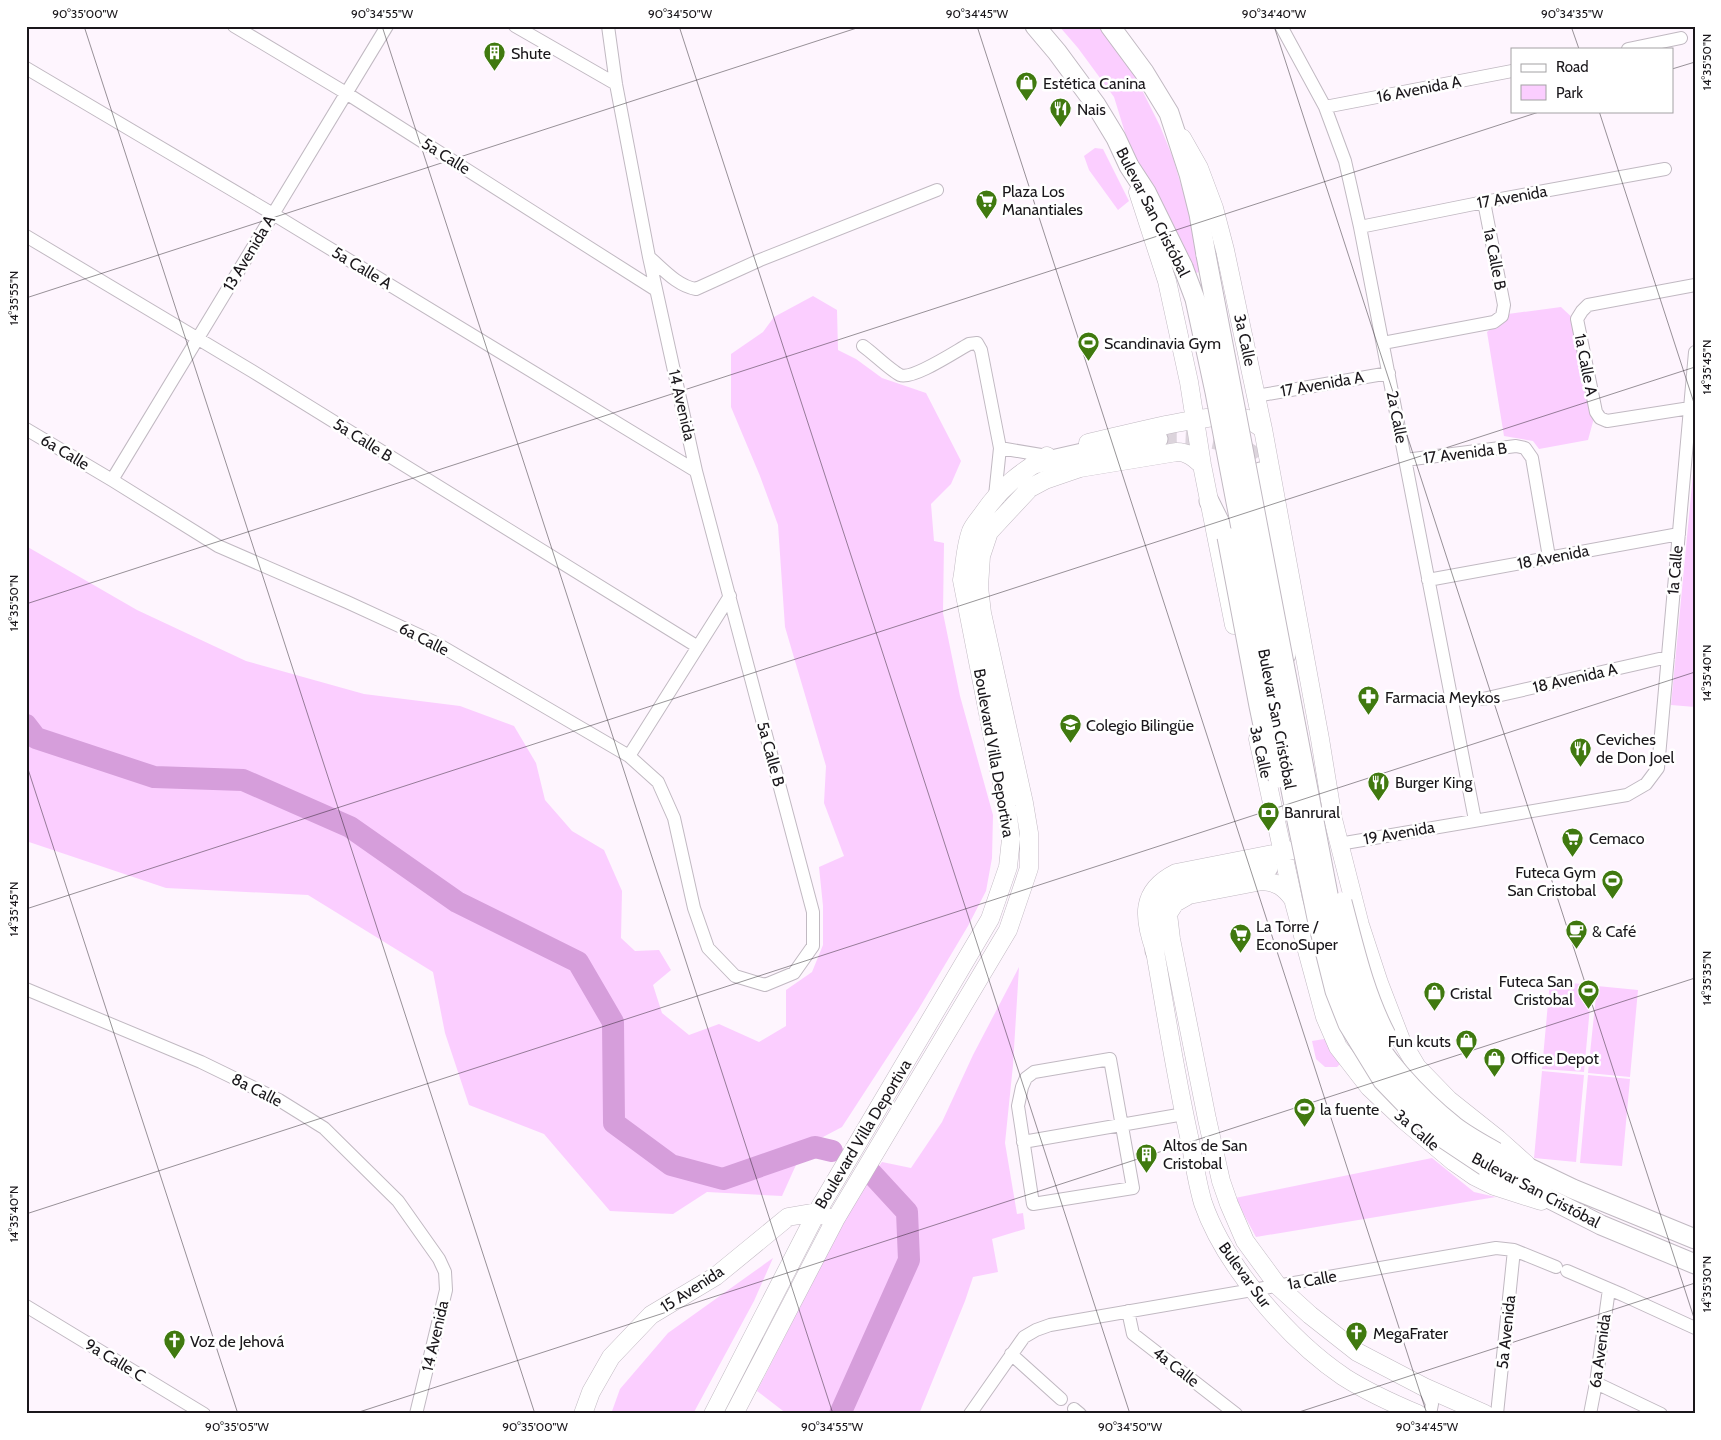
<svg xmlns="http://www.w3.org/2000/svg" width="1721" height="1440" viewBox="0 0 1721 1440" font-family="Cabin,sans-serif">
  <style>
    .green { fill: #fbceff }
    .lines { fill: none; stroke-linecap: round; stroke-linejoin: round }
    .river { stroke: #d69edb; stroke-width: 22 }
    .primary-tunnel { stroke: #dcd4dc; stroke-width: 19; stroke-dasharray: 19 9; stroke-linecap: butt }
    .street-casing { stroke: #c1b9c2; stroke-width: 14 }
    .secondary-casing { stroke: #c1b9c2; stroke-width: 19 }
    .primary-casing { stroke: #c1b9c2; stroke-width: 21 }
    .street { stroke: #fff; stroke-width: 12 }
    .secondary { stroke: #fff; stroke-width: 18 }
    .primary { stroke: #fff; stroke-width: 19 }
    .primary-bridge-casing { stroke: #c1b9c2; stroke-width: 21; stroke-linecap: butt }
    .primary-bridge { stroke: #fff; stroke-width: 19 }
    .ticks { fill: none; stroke: #1a171b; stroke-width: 1; stroke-opacity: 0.45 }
    .labels { text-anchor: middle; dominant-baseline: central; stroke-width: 5; stroke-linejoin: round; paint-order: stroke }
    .poi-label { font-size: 16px; fill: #1a171b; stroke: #fff; text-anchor: start }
    .street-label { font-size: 16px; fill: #1a171b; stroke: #fff }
    .neatline { fill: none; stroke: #1a171b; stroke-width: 2 }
    .ticks-label { font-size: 12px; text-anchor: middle; fill: #1a171b }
  </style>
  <rect width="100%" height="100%" fill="#fef5fe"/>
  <path class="green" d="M1059,26H1099L1134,74L1160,126L1173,158L1187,205L1200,272L1195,273L1134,162L1114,97L1078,48Z
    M1095,148L1103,149L1129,201L1118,210L1089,170L1084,156Z
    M813,296L837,310L838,350L856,359L882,378L926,393L961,461L951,484L931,504L934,541L944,543L943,613L960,696L993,815L992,858L986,891L968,926L918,1010L842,1127L804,1147L782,1196L707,1192L673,1214L610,1211L544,1134L469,1105L445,1033L433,972L308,895L166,888L26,841V546L137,610L246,661L364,694L460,706L514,726L536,763L545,800L572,831L604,850L622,891L621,938L635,951L659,950L671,970L653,985L662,1013L689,1035L719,1024L759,1042L786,1026V990L812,972L823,945V906L819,867L844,856L824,803L826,766L785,627L778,525L760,476L731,407V354L763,332L774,317Z
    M1561,307L1578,323L1594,418L1588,440L1539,449L1533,441L1504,436L1487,332L1508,314Z
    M1695,453V707L1671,705Z
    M1019,967L1013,1065L1005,1143L1017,1214L1023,1213L1025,1229L992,1239L998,1272L973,1277L965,1301L919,1414H787L757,1391L854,1201L882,1162L911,1168L942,1122L973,1055Z
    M1550,981L1592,985L1584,1072L1542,1069Z
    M1597,986L1638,990L1630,1077L1588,1073Z
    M1330,1038L1342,1062L1337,1067H1325L1316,1059L1312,1041Z
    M1542,1071L1584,1075L1576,1162L1534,1158Z
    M1588,1075L1630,1079L1622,1166L1580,1163Z
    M1432,1158L1474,1192L1496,1197L1256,1237L1235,1198Z
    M773,1258L754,1301L693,1414H611L620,1389L668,1333Z"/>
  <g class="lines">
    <path class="river" d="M26,725L36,738L154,777L243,780L350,827L457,902L578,962L613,1022L614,1123L671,1165L723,1179L815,1147L832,1151
      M840,1414L909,1260L907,1212L872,1174"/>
    <path class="primary-tunnel" d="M1158,439C1164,438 1170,436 1177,436C1196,435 1246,442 1256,460C1258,464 1259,468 1260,472"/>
    <defs>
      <path id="street" d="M234,26L346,93L656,290
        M515,26L616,84
        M1281,26L1325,107L1345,161L1360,227L1475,820
        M1628,49L1681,38
        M26,68L273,214L696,471
        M1325,107L1512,71
        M1360,227L1484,202L1665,169
        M26,236L252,371L698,647
        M649,257C662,268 677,286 696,289L760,260L937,190
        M1383,343L1494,322L1502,316L1504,305L1484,202
        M863,346C873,353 890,370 900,375C913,380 956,351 969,344L977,343L981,350L1000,448L995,496
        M1256,396L1389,373
        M1690,408L1607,421L1600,418L1596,412L1577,319L1582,311L1588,305L1695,285
        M26,429L112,480L218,546L347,602L434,642L629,756L658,782L674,818L694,908L708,948L735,976L765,985L794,973L813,946V912L696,471L649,257L616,84L608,26
        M1000,448L1047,456
        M1405,460L1516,446L1525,448L1532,458L1549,557
        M112,480L387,26
        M1428,580L1679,534
        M1483,699L1668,657
        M629,756L730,596
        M1339,844L1627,795L1646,784L1658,768L1695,352
        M26,989L201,1062L279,1100L324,1128L398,1201L439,1259L445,1272L446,1290L416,1414
        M1110,1059L1133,1188L1033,1204L1018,1106L1022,1087L1026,1078L1034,1072Z
        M1023,1142L1184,1114
        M1567,1271L1623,1295L1695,1328
        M26,1306L204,1414
        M1128,1311L1133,1334L1236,1414
        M1011,1354L1061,1399
        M1596,1383L1661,1414
        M1424,1387L1432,1404L1430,1414
        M1074,1409L1080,1414
        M970,1414L1024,1337L1036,1330L1050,1325L1496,1248L1514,1250L1556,1267
        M1497,1414L1514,1250
        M1590,1414L1596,1383L1609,1289"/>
      <path id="secondary" d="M1182,138L1199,168L1214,208L1225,250L1263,429L1320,739L1333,819L1360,925L1379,983L1401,1040L1417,1067L1449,1100L1498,1139L1526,1164
        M1138,192L1167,281L1189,382L1202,465L1234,625
        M1088,443C1121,436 1219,408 1247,419C1252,421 1258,426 1263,429
        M1258,739L1293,899L1325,1017L1338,1047L1369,1087L1404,1120L1454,1162L1474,1176L1494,1186L1541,1201
        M1294,850L1176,873C1140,891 1143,917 1155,951C1166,1014 1176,1078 1190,1141C1194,1161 1197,1183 1203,1203C1225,1266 1289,1340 1344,1377C1366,1391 1394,1404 1418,1414
        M1293,899C1284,887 1277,882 1262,881L1189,895L1175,903L1168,914L1171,939L1207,1119L1221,1181L1229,1204L1245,1241L1278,1286L1310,1315L1357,1352L1424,1387L1485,1414
        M583,1414L591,1392L611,1357L651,1315L716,1276L788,1217L817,1212L825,1216
        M713,1414L817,1212L990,919L1008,867L1011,839L1007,810L962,580C965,564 965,547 971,531C974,524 980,518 984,512C1002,486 1020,473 1047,456
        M734,1414L835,1220L1008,930L1029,868V833L1024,803L982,613L979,587L981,556L989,532L1030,488L1045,480L1080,468L1177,452C1188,452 1194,458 1202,465"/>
      <path id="primary" d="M1035,26L1057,52L1096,105L1116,138L1129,166L1146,192L1183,267
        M1110,26L1144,72L1169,113L1189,174L1199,214L1206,255
        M1034,464L1100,449L1158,439
        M1260,472L1285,602L1287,624L1286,655
        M1209,501L1227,537
        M1155,951C1158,926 1153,898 1180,886L1268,868
        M1496,1152L1573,1189L1695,1239
        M1485,1166L1601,1225L1695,1264"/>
    </defs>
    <use href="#street" class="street-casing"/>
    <use href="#secondary" class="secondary-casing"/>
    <use href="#primary" class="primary-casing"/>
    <use href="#street" class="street"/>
    <use href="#secondary" class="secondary"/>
    <use href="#primary" class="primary"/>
    <defs>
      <path id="primary-bridge" d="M1206,255L1335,931C1343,958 1349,987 1359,1012C1378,1055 1418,1097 1454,1126C1467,1136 1482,1144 1496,1152
        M1183,267L1195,299L1215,392L1296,816L1318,923L1335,991L1348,1024L1383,1081L1414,1113L1443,1138L1485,1166
        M1227,537L1259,706L1267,744L1278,778
        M1342,902C1354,947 1364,993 1386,1035"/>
    </defs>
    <use href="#primary-bridge" class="primary-bridge-casing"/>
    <use href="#primary-bridge" class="primary-bridge"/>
  </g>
  <path class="ticks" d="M84,26L535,1414M382,26L833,1414M679,26L1130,1414M977,26L1427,1414M1274,26L1695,1321M1571,26L1579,49M1672,69L1695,62M1599,111L1695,406M26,298L863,26M26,604L1542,111M26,763L238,1414M26,909L1695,367M26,1214L1695,672M353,1414L1695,978M1293,1414L1695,1283"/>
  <defs>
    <symbol id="building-pin" viewBox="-11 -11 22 30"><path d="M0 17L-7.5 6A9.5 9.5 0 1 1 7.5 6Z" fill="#40790f" stroke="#fff"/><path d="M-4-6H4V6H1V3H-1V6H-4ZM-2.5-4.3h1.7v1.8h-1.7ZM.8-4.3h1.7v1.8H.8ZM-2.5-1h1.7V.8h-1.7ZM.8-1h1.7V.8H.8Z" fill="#fff"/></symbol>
    <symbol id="shop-pin" viewBox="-11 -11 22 30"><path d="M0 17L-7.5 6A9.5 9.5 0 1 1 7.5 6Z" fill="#40790f" stroke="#fff"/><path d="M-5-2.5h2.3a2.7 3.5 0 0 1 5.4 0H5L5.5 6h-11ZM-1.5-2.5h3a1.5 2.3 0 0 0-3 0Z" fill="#fff"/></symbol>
    <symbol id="restaurant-pin" viewBox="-11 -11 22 30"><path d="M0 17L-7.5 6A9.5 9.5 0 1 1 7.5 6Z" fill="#40790f" stroke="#fff"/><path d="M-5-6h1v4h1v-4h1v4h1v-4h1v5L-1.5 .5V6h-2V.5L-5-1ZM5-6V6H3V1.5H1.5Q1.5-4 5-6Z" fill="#fff"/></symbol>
    <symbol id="supermarket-pin" viewBox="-11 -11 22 30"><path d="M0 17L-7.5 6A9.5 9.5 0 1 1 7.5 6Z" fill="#40790f" stroke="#fff"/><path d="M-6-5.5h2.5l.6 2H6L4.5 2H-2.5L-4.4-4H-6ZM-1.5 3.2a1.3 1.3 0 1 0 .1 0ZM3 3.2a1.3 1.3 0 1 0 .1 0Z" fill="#fff"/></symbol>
    <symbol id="stadium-pin" viewBox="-11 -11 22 30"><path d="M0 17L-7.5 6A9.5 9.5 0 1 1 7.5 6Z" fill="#40790f" stroke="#fff"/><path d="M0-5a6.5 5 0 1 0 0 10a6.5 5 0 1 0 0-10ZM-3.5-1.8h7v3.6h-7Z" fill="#fff"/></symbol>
    <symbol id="pharmacy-pin" viewBox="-11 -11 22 30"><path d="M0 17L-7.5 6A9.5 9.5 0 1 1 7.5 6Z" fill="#40790f" stroke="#fff"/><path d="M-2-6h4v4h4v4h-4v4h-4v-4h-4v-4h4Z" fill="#fff"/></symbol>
    <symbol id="school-pin" viewBox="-11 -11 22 30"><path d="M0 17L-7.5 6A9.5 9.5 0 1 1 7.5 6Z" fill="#40790f" stroke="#fff"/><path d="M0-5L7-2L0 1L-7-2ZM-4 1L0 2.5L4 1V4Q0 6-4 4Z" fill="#fff"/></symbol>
    <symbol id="bank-pin" viewBox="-11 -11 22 30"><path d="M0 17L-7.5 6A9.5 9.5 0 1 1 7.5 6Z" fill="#40790f" stroke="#fff"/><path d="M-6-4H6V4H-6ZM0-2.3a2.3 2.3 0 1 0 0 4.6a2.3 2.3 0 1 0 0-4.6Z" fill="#fff"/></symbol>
    <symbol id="cafe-pin" viewBox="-11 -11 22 30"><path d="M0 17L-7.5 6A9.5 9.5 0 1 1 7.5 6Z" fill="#40790f" stroke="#fff"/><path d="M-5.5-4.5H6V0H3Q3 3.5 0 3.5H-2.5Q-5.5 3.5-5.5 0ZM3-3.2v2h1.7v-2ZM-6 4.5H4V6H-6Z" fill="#fff"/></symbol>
    <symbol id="church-pin" viewBox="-11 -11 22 30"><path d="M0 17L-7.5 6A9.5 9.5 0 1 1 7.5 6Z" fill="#40790f" stroke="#fff"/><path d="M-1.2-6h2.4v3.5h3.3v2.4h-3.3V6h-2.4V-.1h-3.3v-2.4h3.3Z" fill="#fff"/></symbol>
  </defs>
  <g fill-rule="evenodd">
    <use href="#building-pin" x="482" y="40" width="25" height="34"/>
    <use href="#shop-pin" x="1014" y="70" width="25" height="34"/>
    <use href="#restaurant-pin" x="1048" y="96" width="25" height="34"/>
    <use href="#supermarket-pin" x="974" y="188" width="25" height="34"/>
    <use href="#stadium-pin" x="1076" y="330" width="25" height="34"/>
    <use href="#pharmacy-pin" x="1356" y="684" width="25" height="34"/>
    <use href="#school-pin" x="1058" y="712" width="25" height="34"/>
    <use href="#restaurant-pin" x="1568" y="736" width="25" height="34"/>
    <use href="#restaurant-pin" x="1366" y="770" width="25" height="34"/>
    <use href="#bank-pin" x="1256" y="800" width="25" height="34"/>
    <use href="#supermarket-pin" x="1560" y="826" width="25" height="34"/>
    <use href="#stadium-pin" x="1600" y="868" width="25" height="34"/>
    <use href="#cafe-pin" x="1564" y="918" width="25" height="34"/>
    <use href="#supermarket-pin" x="1228" y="922" width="25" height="34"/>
    <use href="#stadium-pin" x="1576" y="978" width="25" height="34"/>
    <use href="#shop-pin" x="1422" y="980" width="25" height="34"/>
    <use href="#shop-pin" x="1454" y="1028" width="25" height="34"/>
    <use href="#shop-pin" x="1482" y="1046" width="25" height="34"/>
    <use href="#stadium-pin" x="1292" y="1096" width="25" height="34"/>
    <use href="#building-pin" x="1134" y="1142" width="25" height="34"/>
    <use href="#church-pin" x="1344" y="1320" width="25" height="34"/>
    <use href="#church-pin" x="162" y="1328" width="25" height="34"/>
  </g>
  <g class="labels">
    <g class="poi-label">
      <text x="511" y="53">Shute</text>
      <text x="1043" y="83">Estética Canina</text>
      <text x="1077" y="109">Nais</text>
      <text x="1002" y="191">Plaza Los<tspan x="1002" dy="18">Manantiales</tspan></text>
      <text x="1104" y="343">Scandinavia Gym</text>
      <text x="1385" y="697">Farmacia Meykos</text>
      <text x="1086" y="725">Colegio Bilingüe</text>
      <text x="1596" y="739">Ceviches<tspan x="1596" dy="18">de Don Joel</tspan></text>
      <text x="1395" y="782">Burger King</text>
      <text x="1284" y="812">Banrural</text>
      <text x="1589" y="838">Cemaco</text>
      <text x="1596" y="872" text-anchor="end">Futeca Gym<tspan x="1596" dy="18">San Cristobal</tspan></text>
      <text x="1256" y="926">La Torre /<tspan x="1256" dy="18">EconoSuper</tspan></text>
      <text x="1592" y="931">&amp; Café</text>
      <text x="1573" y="981" text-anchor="end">Futeca San<tspan x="1573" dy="18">Cristobal</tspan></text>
      <text x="1450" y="993">Cristal</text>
      <text x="1451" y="1041" text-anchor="end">Fun kcuts</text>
      <text x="1511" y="1058">Office Depot</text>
      <text x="1320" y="1109">la fuente</text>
      <text x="1163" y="1145">Altos de San<tspan x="1163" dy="18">Cristobal</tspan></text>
      <text x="1373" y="1333">MegaFrater</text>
      <text x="190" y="1341">Voz de Jehová</text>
    </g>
    <g class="street-label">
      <text transform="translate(1419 89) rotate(-11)">16 Avenida A</text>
      <text transform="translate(446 156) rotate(32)">5a Calle</text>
      <text transform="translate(1512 197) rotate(-10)">17 Avenida</text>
      <text transform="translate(1153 212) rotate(63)">Bulevar San Cristóbal</text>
      <text transform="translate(249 253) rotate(-59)">13 Avenida A</text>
      <text transform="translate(1495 259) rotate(79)">1a Calle B</text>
      <text transform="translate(362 268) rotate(31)">5a Calle A</text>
      <text transform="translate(1245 340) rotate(78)">3a Calle</text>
      <text transform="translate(1586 365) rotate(79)">1a Calle A</text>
      <text transform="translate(1322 384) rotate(-10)">17 Avenida A</text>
      <text transform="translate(682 405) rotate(77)">14 Avenida</text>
      <text transform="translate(1397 417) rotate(79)">2a Calle</text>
      <text transform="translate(363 440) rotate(32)">5a Calle B</text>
      <text transform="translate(65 452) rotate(31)">6a Calle</text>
      <text transform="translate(1465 453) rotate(-7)">17 Avenida B</text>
      <text transform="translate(1553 557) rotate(-11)">18 Avenida</text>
      <text transform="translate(1675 570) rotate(-85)">1a Calle</text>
      <text transform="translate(424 639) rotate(27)">6a Calle</text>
      <text transform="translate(1575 678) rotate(-13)">18 Avenida A</text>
      <text transform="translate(1277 719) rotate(79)">Bulevar San Cristóbal</text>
      <text transform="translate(1261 752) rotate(78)">3a Calle</text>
      <text transform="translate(994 753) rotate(80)">Boulevard Villa Deportiva</text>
      <text transform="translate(771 754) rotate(75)">5a Calle B</text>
      <text transform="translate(1399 833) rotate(-10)">19 Avenida</text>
      <text transform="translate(257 1090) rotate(27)">8a Calle</text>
      <text transform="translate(1417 1130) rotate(41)">3a Calle</text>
      <text transform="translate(863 1134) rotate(-59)">Boulevard Villa Deportiva</text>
      <text transform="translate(1536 1190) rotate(28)">Bulevar San Cristóbal</text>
      <text transform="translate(1245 1275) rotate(54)">Bulevar Sur</text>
      <text transform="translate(1312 1280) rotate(-10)">1a Calle</text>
      <text transform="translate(692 1289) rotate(-33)">15 Avenida</text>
      <text transform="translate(1506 1332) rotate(-84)">5a Avenida</text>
      <text transform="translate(435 1336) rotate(-77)">14 Avenida</text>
      <text transform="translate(1600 1351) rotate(-82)">6a Avenida</text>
      <text transform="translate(115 1360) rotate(31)">9a Calle C</text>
      <text transform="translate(1176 1367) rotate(38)">4a Calle</text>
    </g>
  </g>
  <rect width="1721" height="1440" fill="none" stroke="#ffffff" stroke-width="55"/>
  <rect x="1511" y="48" width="162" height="65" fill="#ffffff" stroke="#a3a2a4"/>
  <rect x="1521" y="64" width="25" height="8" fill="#ffffff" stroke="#a3a2a4"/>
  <text x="1556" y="72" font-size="15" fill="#1a171b">Road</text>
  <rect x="1521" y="85" width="25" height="15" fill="#fbceff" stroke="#a3a2a4"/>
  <text x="1556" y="98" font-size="15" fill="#1a171b">Park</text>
  <rect x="28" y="28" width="1666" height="1384" class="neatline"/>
  <g class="ticks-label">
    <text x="85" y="18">90°35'00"W</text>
    <text x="382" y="18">90°34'55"W</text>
    <text x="680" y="18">90°34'50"W</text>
    <text x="977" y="18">90°34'45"W</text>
    <text x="1274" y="18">90°34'40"W</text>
    <text x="1572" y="18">90°34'35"W</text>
    <text transform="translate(1707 62) rotate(-90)" y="4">14°35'50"N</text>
    <text transform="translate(14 298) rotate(-90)" y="4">14°35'55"N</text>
    <text transform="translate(1707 367) rotate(-90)" y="4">14°35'45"N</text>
    <text transform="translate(14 603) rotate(-90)" y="4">14°35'50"N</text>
    <text transform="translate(1707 673) rotate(-90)" y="4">14°35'40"N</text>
    <text transform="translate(14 909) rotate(-90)" y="4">14°35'45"N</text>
    <text transform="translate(1707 978) rotate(-90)" y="4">14°35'35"N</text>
    <text transform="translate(14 1214) rotate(-90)" y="4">14°35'40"N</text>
    <text transform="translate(1707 1284) rotate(-90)" y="4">14°35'30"N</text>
    <text x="237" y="1431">90°35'05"W</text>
    <text x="535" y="1431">90°35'00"W</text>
    <text x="832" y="1431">90°34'55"W</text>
    <text x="1130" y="1431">90°34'50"W</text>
    <text x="1427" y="1431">90°34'45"W</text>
  </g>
</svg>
